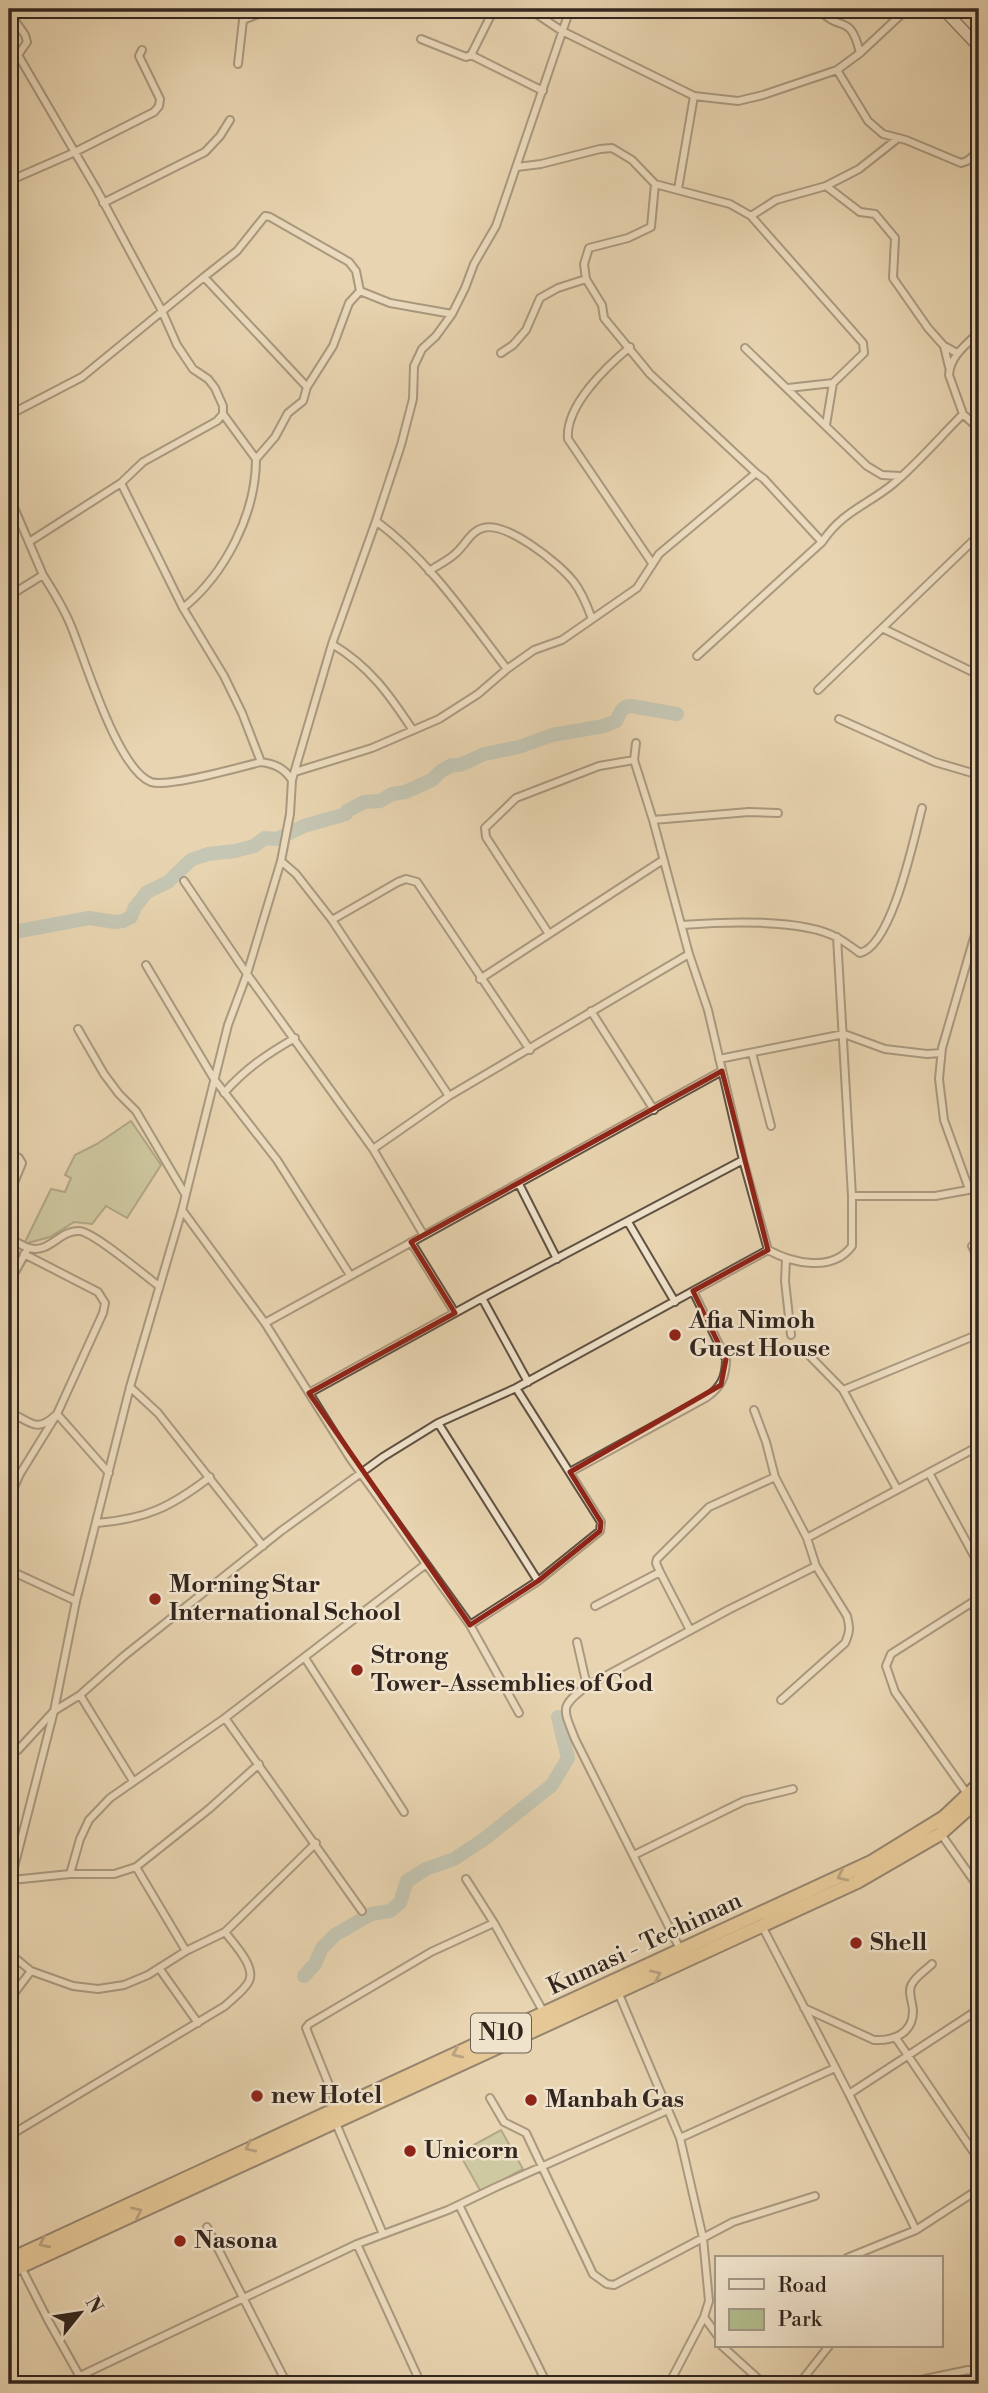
<svg xmlns="http://www.w3.org/2000/svg" width="988" height="2393" viewBox="0 0 988 2393" font-family="'Libre Bodoni',serif">
  <style>
    .green { fill: #b2bd8e; stroke: #727256; stroke-width: 2 }
    .lines { fill: none; stroke-linecap: round; stroke-linejoin: round }
    .river { stroke: #9bb6b5; stroke-width: 14 }
    .street-casing { stroke: #605243; stroke-width: 10 }
    .secondary-casing { stroke: #33261f; stroke-width: 13 }
    .highway-casing { stroke: #33261f; stroke-width: 16 }
    .street { stroke: #f0e3cc; stroke-width: 6 }
    .secondary { stroke: #f0e3cc; stroke-width: 10 }
    .highway { stroke: #e4ba78; stroke-width: 12 }
    .oneway { stroke: #836947 }
    .marked { fill: none; stroke: #8f2418; stroke-width: 5; stroke-linejoin: round }
    .poi-dot { fill: #8f2418; stroke: #f0e3cc; stroke-width: 2.5 }
    .labels { text-anchor: middle; dominant-baseline: central; stroke-width: 5; stroke-linejoin: round; paint-order: stroke }
    .shield { fill: #f0e3cc; stroke: #6c5f53; stroke-width: 2 }
    .shield-label { font-size: 23px; font-weight: bold; fill: #33261f }
    .poi-label { font-size: 24px; font-weight: bold; fill: #33261f; stroke: #f0e3cc; text-anchor: start }
    .street-label { font-size: 24px; fill: #33261f; stroke: #f0e3cc }
  </style>
  <rect width="100%" height="100%" fill="#e8d4b0"/>
  <filter id="stains"><feTurbulence type="fractalNoise" baseFrequency=".00286" numOctaves="4"/><feColorMatrix values="0 0 0 0 .2 0 0 0 0 .09 0 0 0 0 .02 0 0 0 .5 -.17"/></filter>
  <radialGradient id="worn" r=".72"><stop offset=".6" stop-color="#630" stop-opacity="0"/><stop offset="1" stop-color="#630" stop-opacity=".3"/></radialGradient>
  <path class="green" d="M131,1121L161,1165L127,1218L106,1206L92,1224L74,1222L50,1237L24,1244L51,1189L65,1192L71,1178L65,1175L75,1155L97,1144Z
    M501,2130L523,2169L481,2192L459,2153Z"/>
  <g class="lines">
    <path class="river" d="M9,933L89,918L115,922L123,921L131,917L135,907L147,892L168,882L191,860L208,854L235,851L254,846L265,838L277,839L304,826L346,814L347,811L364,802L380,801L392,794L405,792L432,780L441,771L452,765H460L484,754L519,747L552,735L604,726L616,721C621,713 620,707 631,706L677,714
      M304,1976L315,1964L322,1948L335,1935L371,1914L390,1911L400,1903L407,1881L426,1869L454,1859L483,1840L552,1785L568,1758L558,1717"/>
    <defs>
      <path id="street" d="M529,9L562,31L694,96L738,101L763,95L837,70L860,53L907,9
        M819,9C840,34 850,11 860,53
        M9,12L25,35L27,42L18,55L9,59
        M952,19L963,9
        M421,39L466,57L471,55L494,9
        M18,55L97,190L162,311L177,345L193,369L208,379L215,388L223,406V414L256,459L275,437L288,413L303,401L307,387L333,346L349,303L360,291L390,303L452,314
        M471,55L543,91
        M238,64L243,20L271,9
        M837,70L868,121L883,134L906,140L961,163L967,161L979,151
        M517,167L541,164L600,149L612,148L632,160L655,184L730,204L751,216L863,343L864,353L833,383L826,425
        M9,181L73,153L154,112L159,106L160,99L139,56L142,50
        M655,184L651,227L628,238L589,248L584,264L586,279L602,305L604,318L650,374L756,473
        M826,186L860,212L875,214L895,238L893,278L928,328L944,346L957,353
        M678,189L694,96
        M103,203L205,152L220,136L230,120
        M751,216L776,200L826,186L859,169L897,139
        M204,277L237,251L265,216L270,217L349,262L356,271L360,291
        M979,332C967,344 950,356 949,375L963,414L979,429
        M944,346L949,367
        M630,347C606,367 565,406 568,439L652,563
        M745,348L867,466L882,475L900,476
        M501,353L513,345L526,330L540,298L558,288L586,279
        M788,388L833,383
        M9,415L82,377L204,277L307,387
        M121,483L183,608L224,676L242,713L261,762
        M9,496L43,575
        M376,521C429,560 467,617 507,669
        M29,542L121,483L143,462L217,421L223,414
        M429,571C438,565 449,560 456,553C465,545 471,531 483,528C506,521 559,563 573,581C582,592 587,605 592,619
        M9,596L43,575C53,591 64,608 71,626C85,659 117,769 151,782C168,788 240,767 261,762C275,764 284,768 292,780
        M183,608C225,574 256,514 256,459
        M884,629L979,675
        M332,644C369,666 389,694 412,729
        M697,656L822,542C843,511 866,506 893,484C918,463 940,437 963,414
        M818,690L979,535
        M839,719L935,762L979,775
        M636,743L634,760L653,820L689,954L708,1010L743,1160L768,1250C792,1263 832,1273 852,1246V1196L837,937
        M295,772L372,748L439,719L478,694L507,669L534,650L562,640L637,588L659,554L756,473L764,479L822,542
        M653,820L749,812L778,813
        M281,861L296,874L332,920L449,1096
        M184,881L247,974L373,1149L423,1234
        M332,920L398,882L406,879L417,882L530,1050
        M682,925C721,922 803,918 838,938C845,942 853,948 860,953C892,946 914,838 922,808
        M549,934L486,837L485,828L516,798L599,766L634,760
        M146,965L214,1079L277,1160L350,1275
        M480,979L663,860
        M591,1011L654,1110
        M78,1029L104,1074L119,1094L136,1111L185,1194
        M752,1053L771,1126
        M719,1059L844,1034L885,1049L927,1054L941,1053
        M224,1093C245,1069 267,1054 295,1038
        M373,1149L449,1096L689,954
        M9,1153L19,1158L22,1163L9,1195
        M519,1184L557,1259
        M969,1189L944,1120L939,1079L942,1048L976,931L977,895
        M852,1196H935L979,1188
        M182,1210L265,1323L350,1458L470,1625L519,1713
        M628,1222L675,1302
        M9,1239C16,1241 22,1246 29,1248C49,1254 60,1230 79,1231C93,1231 145,1276 159,1286
        M411,1242L455,1313
        M972,1246L979,1260
        M786,1259L785,1281L791,1335
        M9,1283L26,1252
        M482,1298L528,1382
        M265,1323L722,1071
        M801,1347L843,1390L897,1489
        M130,1387L158,1413L263,1546
        M843,1390L979,1334
        M309,1393L482,1298L743,1160
        M754,1410L766,1442L775,1477L807,1538L816,1566L847,1616C850,1627 850,1632 845,1643L781,1700
        M9,1412C32,1422 36,1434 57,1414L109,1473
        M438,1423L538,1581
        M570,1472L707,1397C721,1387 726,1377 726,1359L693,1291
        M929,1473L979,1565
        M9,1498L20,1474L57,1414L103,1313L105,1303L98,1292L24,1254
        M97,1523C146,1519 171,1507 210,1477
        M807,1538L979,1446
        M9,1570L76,1601
        M595,1606L660,1572
        M470,1625L538,1581L600,1531L601,1522L516,1388
        M690,1630L660,1572L656,1563L657,1559L709,1507L775,1477
        M577,1642L587,1686
        M305,1658L404,1812
        M80,1695L133,1781
        M225,1718L362,1911
        M18,1750L54,1711L80,1695L124,1656L281,1531L383,1457L438,1423L516,1388L768,1250
        M968,1795L895,1692L886,1666L891,1654L979,1598
        M941,1834L979,1888
        M634,1855L744,1801L793,1789
        M136,1867L186,1951
        M70,1874L80,1839L89,1820L110,1798L225,1718L426,1564
        M466,1879L494,1923L544,2013
        M12,1880L70,1874H114L136,1867L209,1809L259,1764
        M9,1887L54,1711L76,1601L130,1387L182,1210L228,1025L247,974L281,861L290,814L292,780L332,644L376,521L401,445L413,399L414,366L422,349L436,336L452,314L465,288L474,264L496,226L570,9
        M762,1926L849,2094
        M680,1949L575,1739C563,1708 559,1707 587,1686L728,1610L816,1566
        M9,1953L31,1971L73,1986L98,1989L124,1985L148,1975L186,1951L225,1932L316,1843
        M159,1968L198,2023
        M618,1992L680,2138L703,2238L709,2301L704,2317L669,2384
        M9,2000L31,1971
        M804,2008L874,2040C893,2041 913,2034 913,2011C913,2003 907,1991 912,1984C916,1976 926,1970 932,1964
        M896,2038L979,2160
        M490,2098L504,2122L526,2133L593,2274L607,2284L614,2285L733,2222L815,2196
        M338,2107L308,2033L306,2028L309,2024L431,1952L494,1923
        M335,2121L383,2234
        M9,2136L225,2006C232,1999 245,1990 249,1981C256,1966 233,1943 225,1932
        M680,2138L835,2068
        M459,2205L547,2384
        M207,2227L284,2378L295,2384
        M916,2230L849,2094L973,2013L979,2015
        M357,2244L421,2384
        M847,2258L916,2230L979,2189
        M21,2267L48,2320L84,2384
        M704,2317L717,2335
        M722,2346L764,2384
        M80,2376L357,2244L448,2210L494,2188L668,2110
        M925,2379L968,2370L979,2372
        M273,2384L284,2378
        M799,2384L829,2346"/>
      <path id="secondary" d="M943,9L979,47"/>
      <path id="highway" d="M9,2260L871,1862L944,1817L979,1784
        M9,2272L857,1882L940,1834L979,1799"/>
    </defs>
    <use href="#street" class="street-casing"/>
    <use href="#secondary" class="secondary-casing"/>
    <use href="#highway" class="highway-casing"/>
    <use href="#street" class="street"/>
    <use href="#secondary" class="secondary"/>
    <use href="#highway" class="highway"/>
  </g>
  <defs><path id="oneway-chevron" d="M-2-3.5L2.5 0L-2 3.5" fill="none" stroke-width="1.6" stroke-linecap="round" stroke-linejoin="round" transform="scale(1.75)"/></defs>
  <g class="oneway">
    <use href="#oneway-chevron" transform="translate(842 1876) rotate(155)"/>
    <use href="#oneway-chevron" transform="translate(656 1975) rotate(-24)"/>
    <use href="#oneway-chevron" transform="translate(457 2053) rotate(156)"/>
    <use href="#oneway-chevron" transform="translate(250 2147) rotate(155)"/>
    <use href="#oneway-chevron" transform="translate(137 2212) rotate(-25)"/>
    <use href="#oneway-chevron" transform="translate(44 2243) rotate(154)"/>
  </g>
  <path d="M0 0H988V2393H0ZM722,1071L768,1250L693,1291L726,1359L721,1385L570,1472L601,1522L600,1531L538,1581L470,1625L309,1393L455,1313L411,1242Z" fill="#e8d4b0" fill-opacity=".55" fill-rule="evenodd"/>
  <path class="marked" d="M722,1071L768,1250L693,1291L726,1359L721,1385L570,1472L601,1522L600,1531L538,1581L470,1625L309,1393L455,1313L411,1242Z"/>
  <g class="poi-dot">
    <circle cx="675" cy="1335" r="7"/>
    <circle cx="155" cy="1599" r="7"/>
    <circle cx="357" cy="1670" r="7"/>
    <circle cx="856" cy="1943" r="7"/>
    <circle cx="257" cy="2096" r="7"/>
    <circle cx="531" cy="2100" r="7"/>
    <circle cx="410" cy="2151" r="7"/>
    <circle cx="180" cy="2241" r="7"/>
  </g>
  <g class="labels">
    <rect class="shield" x="471" y="2013.5" width="60" height="39" rx="5"/>
    <g class="shield-label">
      <text x="501" y="2033">N10</text>
    </g>
    <g class="poi-label">
      <text x="689" y="1321">Afia Nimoh<tspan x="689" dy="28">Guest House</tspan></text>
      <text x="169" y="1585">Morning Star<tspan x="169" dy="28">International School</tspan></text>
      <text x="371" y="1656">Strong<tspan x="371" dy="28">Tower-Assemblies of God</tspan></text>
      <text x="870" y="1943">Shell</text>
      <text x="271" y="2096">new Hotel</text>
      <text x="545" y="2100">Manbah Gas</text>
      <text x="424" y="2151">Unicorn</text>
      <text x="194" y="2241">Nasona</text>
    </g>
    <g class="street-label">
      <text transform="translate(645 1944) rotate(-25)">Kumasi - Techiman</text>
    </g>
  </g>
  <rect width="988" height="2393" fill="none" stroke="#e8d4b0" stroke-width="35"/>
  <rect x="10" y="10" width="967" height="2372" fill="none" stroke="#33261f" stroke-width="3.5"/>
  <rect x="18" y="18" width="953" height="2358" fill="none" stroke="#33261f" stroke-width="2"/>
  <rect x="715" y="2256" width="228" height="91" fill="#f0e3cc" stroke="#a49787" stroke-width="2"/>
  <rect x="729" y="2279" width="35" height="10" fill="#f0e3cc" stroke="#a49787" stroke-width="2"/>
  <text x="778" y="2292" font-size="21" fill="#33261f">Road</text>
  <rect x="729" y="2309" width="35" height="21" fill="#b2bd8e" stroke="#a49787" stroke-width="2"/>
  <text x="778" y="2326" font-size="21" fill="#33261f">Park</text>
  <g transform="translate(80 2313) rotate(60)" stroke="#f0e3cc" stroke-width="5" paint-order="stroke">
  <path d="M0-5L12 26L0 18L-12 26Z" fill="#33261f"/>
  <text y="-10" font-size="19" font-weight="bold" text-anchor="middle" fill="#33261f">N</text>
  </g>
  <rect width="100%" height="100%" filter="url(#stains)"/>
  <rect width="100%" height="100%" fill="url(#worn)"/>
</svg>
